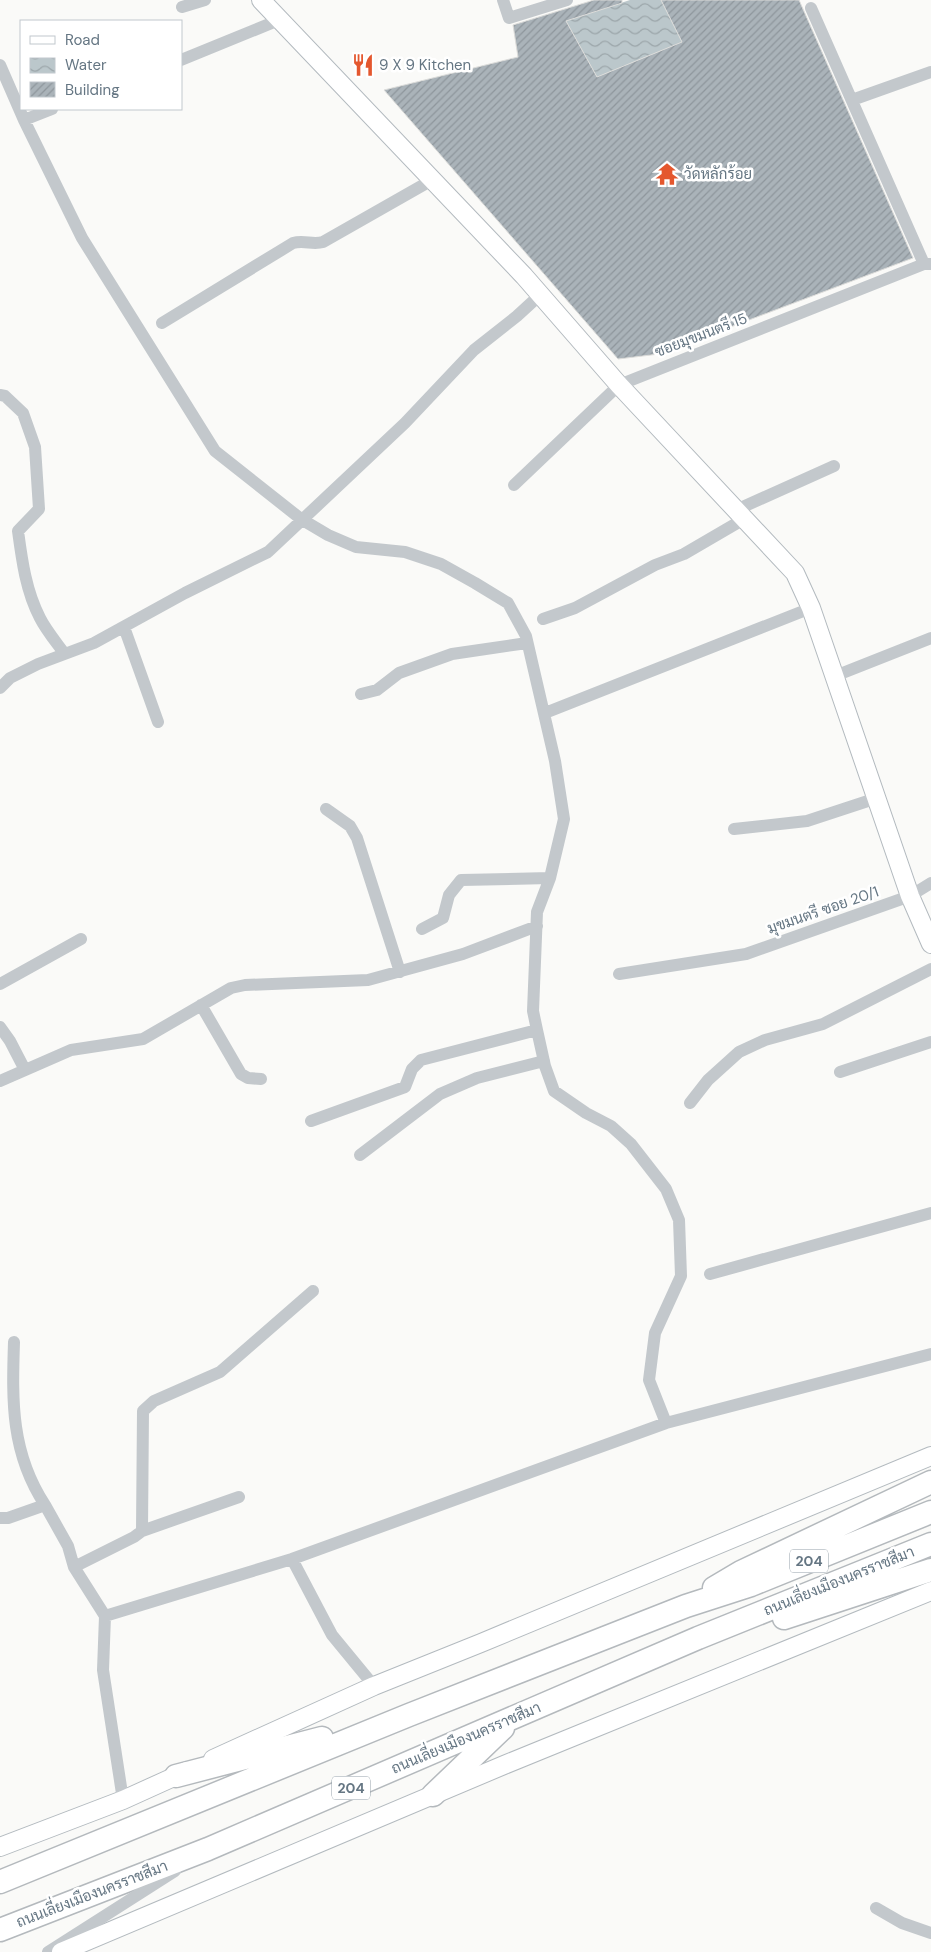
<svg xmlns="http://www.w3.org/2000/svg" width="931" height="1952" viewBox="0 0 931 1952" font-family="'DM Sans',Sarabun,sans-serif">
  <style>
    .water { fill: url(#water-waves) }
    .building { fill: url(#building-hatch); stroke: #dcdcda }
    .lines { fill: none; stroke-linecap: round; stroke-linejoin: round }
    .secondary-casing { stroke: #b3babf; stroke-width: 20 }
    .highway-casing { stroke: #b4b9bd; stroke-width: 25 }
    .street { stroke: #c3c8cc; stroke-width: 12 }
    .secondary { stroke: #fff; stroke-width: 18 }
    .highway { stroke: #fff; stroke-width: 22 }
    .labels { text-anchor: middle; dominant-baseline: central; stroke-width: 5; stroke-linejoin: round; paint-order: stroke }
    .shield { fill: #fff; stroke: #939fa8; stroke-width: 1 }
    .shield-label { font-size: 14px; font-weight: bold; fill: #657683 }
    .poi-label { font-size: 15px; fill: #657683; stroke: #fff; text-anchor: start }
    .street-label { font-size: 15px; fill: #657683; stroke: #fff }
  </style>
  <defs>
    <pattern id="water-waves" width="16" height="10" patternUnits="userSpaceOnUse" patternTransform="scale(1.25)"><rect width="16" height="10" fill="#bbc7cb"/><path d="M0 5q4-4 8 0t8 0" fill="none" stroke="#9ca6aa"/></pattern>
    <pattern id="building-hatch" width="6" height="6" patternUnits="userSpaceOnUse" patternTransform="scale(1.25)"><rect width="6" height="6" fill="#aab3b9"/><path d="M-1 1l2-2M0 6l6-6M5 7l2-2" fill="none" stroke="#8e969c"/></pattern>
  </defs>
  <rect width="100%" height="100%" fill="#fafaf8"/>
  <path class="water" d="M630,0H661L682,42L597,77L566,21Z"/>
  <path class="building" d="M594,0H622V3L566,21L597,77L682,42L661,0H799L913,258L659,354L618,359L384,90L518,57L513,25Z"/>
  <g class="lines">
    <defs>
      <path id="secondary" d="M261,0L524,276L619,385L795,573L811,608L910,896L931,944
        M213,1759L374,1686L481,1643L931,1456
        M0,1847L123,1800L187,1771
        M61,1952L504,1765L931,1591"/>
      <path id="highway" d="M714,1588L741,1572L931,1482
        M784,1618L931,1570
        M176,1776L322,1738
        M433,1795L503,1728
        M0,1882L409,1715L686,1606L751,1585L931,1512
        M0,1930L208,1849L698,1638L931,1544"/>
    </defs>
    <use href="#secondary" class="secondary-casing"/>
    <use href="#highway" class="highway-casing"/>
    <path class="street" d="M503,0L509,18L567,0
      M182,7L205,0
      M811,8L924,264
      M181,60L279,20
      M0,65L24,120L82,238L215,451L301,519L328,535L356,547L405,552L441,564L475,583L508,603L526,636L555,761L564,819L550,878L537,912L533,1011L537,1030L545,1066L554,1091L586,1113L611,1126L631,1144L666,1189L679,1220L681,1276L655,1333L649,1380L666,1423
      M852,100L931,72
      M24,120L52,109
      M162,323L293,243C304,240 313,245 323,242L432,180
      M0,395L5,396L23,413L35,447L39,509L18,531C22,561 26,591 40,618C46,630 56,642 64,653
      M514,485L619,385L924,264H931
      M736,510L834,466
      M543,619L575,608L655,565L684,554L744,519
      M124,627L158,722
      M835,676L931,638
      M0,688L10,678L38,664L94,643L185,593L268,552L405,423L474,350L517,316L541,294
      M361,694L377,690L399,673L452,654L527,643
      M545,713L811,608
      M326,809L350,826L357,838L400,972
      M734,829L807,821L877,798
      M422,929L443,918L449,895L461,880L550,878
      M619,974L746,954L910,896L931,883
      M0,984L81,939
      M201,1005L241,1074L248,1078L261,1079
      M0,1027L10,1041L25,1070
      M840,1072L931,1042
      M0,1081L71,1050L143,1039L231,988L245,985L368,980L463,954L537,926
      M690,1103L708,1080L739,1052L765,1040L823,1024L931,969
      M311,1121L405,1087L412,1069L421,1060L537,1030
      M360,1155L440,1094L477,1078L544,1061
      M710,1274L931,1213
      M14,1342C12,1402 11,1453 45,1505
      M0,1518H8L45,1505L68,1546L74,1567L105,1616L103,1670L123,1800
      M142,1531L239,1497
      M292,1559L332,1635L374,1686
      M74,1567L134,1537L142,1531L143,1411L154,1401L220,1372L313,1291
      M105,1616L292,1559L666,1423L931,1354
      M876,1908L902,1923L931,1933
      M48,1952L175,1871"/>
    <use href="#secondary" class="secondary"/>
    <use href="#highway" class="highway"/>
  </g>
  <defs>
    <symbol id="restaurant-bare" viewBox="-9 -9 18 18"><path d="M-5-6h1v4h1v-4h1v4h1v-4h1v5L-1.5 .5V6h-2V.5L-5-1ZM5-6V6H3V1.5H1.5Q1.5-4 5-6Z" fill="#e4572e" stroke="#fff" stroke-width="2.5" paint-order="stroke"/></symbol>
    <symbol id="temple-bare" viewBox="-9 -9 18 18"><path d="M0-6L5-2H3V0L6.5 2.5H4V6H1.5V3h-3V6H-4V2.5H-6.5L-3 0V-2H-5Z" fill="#e4572e" stroke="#fff" stroke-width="2.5" paint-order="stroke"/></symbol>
  </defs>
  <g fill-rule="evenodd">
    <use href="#restaurant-bare" x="347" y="49" width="32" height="32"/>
    <use href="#temple-bare" x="651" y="158" width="32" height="32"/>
  </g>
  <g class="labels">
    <g class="shield">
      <rect x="790" y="1549.5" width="38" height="23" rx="4"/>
      <rect x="332" y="1776.5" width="38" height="23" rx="4"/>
    </g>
    <g class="shield-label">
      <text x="809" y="1561">204</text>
      <text x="351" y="1788">204</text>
    </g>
    <g class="poi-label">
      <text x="379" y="65">9 X 9 Kitchen</text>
      <text x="684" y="174">วัดหลักร้อย</text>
    </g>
    <g class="street-label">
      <text transform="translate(701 335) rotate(-21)">ซอยมุขมนตรี 15</text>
      <text transform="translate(823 910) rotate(-19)">มุขมนตรี ซอย 20/1</text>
      <text transform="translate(839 1581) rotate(-22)">ถนนเลี่ยงเมืองนครราชสีมา</text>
      <text transform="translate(466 1738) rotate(-23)">ถนนเลี่ยงเมืองนครราชสีมา</text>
      <text transform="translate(92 1894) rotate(-21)">ถนนเลี่ยงเมืองนครราชสีมา</text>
    </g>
  </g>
  <rect x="20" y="20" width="162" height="90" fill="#ffffff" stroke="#c1c8cd"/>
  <rect x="30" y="36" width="25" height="8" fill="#ffffff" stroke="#c1c8cd"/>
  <text x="65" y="45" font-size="15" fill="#657683">Road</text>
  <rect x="30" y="58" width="25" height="15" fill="url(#water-waves)" stroke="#c1c8cd"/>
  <text x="65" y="70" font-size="15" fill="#657683">Water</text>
  <rect x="30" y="82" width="25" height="15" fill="url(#building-hatch)" stroke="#c1c8cd"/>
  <text x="65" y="95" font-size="15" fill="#657683">Building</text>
</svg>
